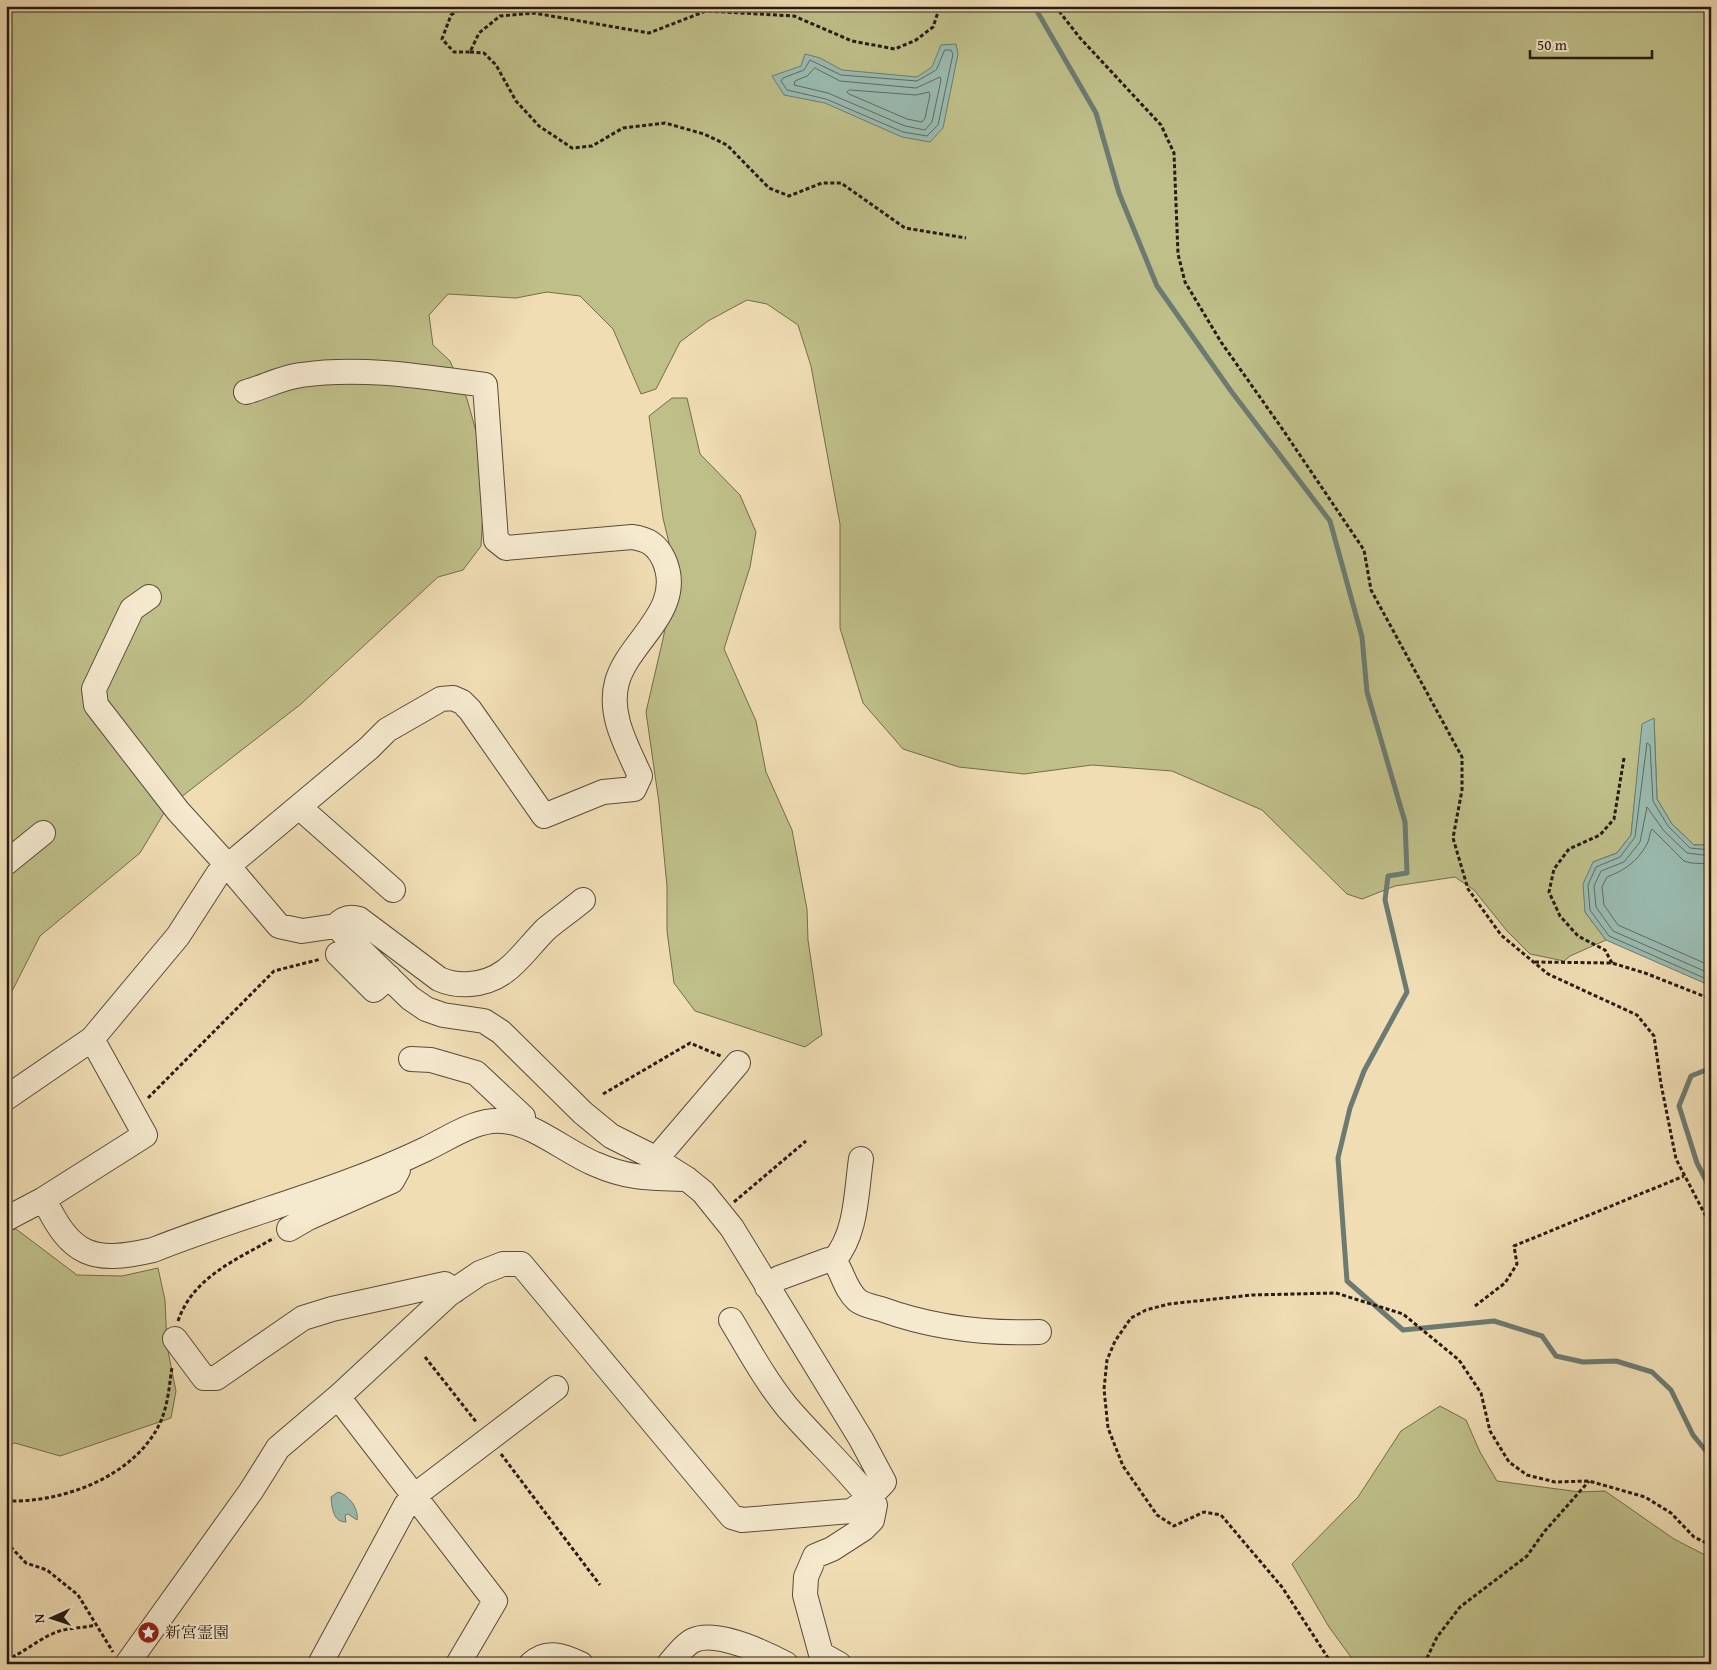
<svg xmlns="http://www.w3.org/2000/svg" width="1717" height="1670" viewBox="0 0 1717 1670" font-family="'Gentium Book Plus','Noto Serif JP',serif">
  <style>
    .green { fill: #bfbf89; stroke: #736d4e }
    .water { fill: #9abbb0; stroke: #6c7b72 }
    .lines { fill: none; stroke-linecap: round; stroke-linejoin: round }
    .shore { stroke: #606b62; stroke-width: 1 }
    .stream { stroke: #6c7b72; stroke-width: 5 }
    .minor-casing { stroke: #594c3c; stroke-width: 26 }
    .path { stroke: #271b14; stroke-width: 3; stroke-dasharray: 4 2.5; stroke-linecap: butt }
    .minor { stroke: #f5e9ce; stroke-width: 24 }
    .labels { text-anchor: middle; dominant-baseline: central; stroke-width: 4; stroke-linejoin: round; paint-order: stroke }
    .poi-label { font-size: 16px; fill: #271b14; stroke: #f5e9ce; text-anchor: start }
  </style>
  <rect width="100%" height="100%" fill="#f0ddb4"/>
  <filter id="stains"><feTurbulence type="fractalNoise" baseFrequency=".004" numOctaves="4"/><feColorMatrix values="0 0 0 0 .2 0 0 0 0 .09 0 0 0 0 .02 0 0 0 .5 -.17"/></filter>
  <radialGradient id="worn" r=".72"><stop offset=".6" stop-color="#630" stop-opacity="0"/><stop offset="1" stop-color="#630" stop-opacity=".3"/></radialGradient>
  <path class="green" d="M6,6H1711V845H1694L1672,824L1657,799L1654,719L1643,724L1631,835L1617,853L1593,862L1585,912L1606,940L1570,956L1564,961L1530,954L1507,931L1474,890L1455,877L1395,886L1362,899L1347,894L1262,810L1172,771L1092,765L1024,774L959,767L903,749L863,703L840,628V524L811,366L798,325L767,304L747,300L708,321L680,342L656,389L641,394L613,329L580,296L547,292L516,298L448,294L429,315L433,345L450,361L467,399L481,449L483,511L481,546L463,570L438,577L301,704L167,808L140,853L40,936L6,1003Z
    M672,398H687L700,454L740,495L756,532L750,567L724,649L756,721L766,772L792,830L807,909L808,940L822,1035L805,1047L695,1011L674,983L667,931V886L659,803L646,712L663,639L676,572L663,518L649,416Z
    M16,1229L77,1275L122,1276L158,1268L165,1300L167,1346L176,1391L171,1418L60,1456L15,1443L6,1445V1231Z
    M1440,1406L1466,1420L1480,1452L1497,1481L1580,1492L1605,1491L1674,1539L1711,1558V1664H1356L1329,1627L1292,1564L1358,1497L1401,1431Z"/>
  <path class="water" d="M956,44L958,54L943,128L930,142L902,137L825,103L784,95L772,76L801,66L805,54L820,58L842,70L917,77L932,67L941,45Z
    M1654,718L1657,799L1672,824L1694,845H1711V986L1606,940L1585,912L1583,884L1593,862L1617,853L1631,835L1642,724Z
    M338,1492C349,1495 359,1509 357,1520L348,1514L345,1515L346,1522C333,1522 332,1508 331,1497Z"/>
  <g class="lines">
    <path class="shore" d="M945,50H951L953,54L938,125L927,136L903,132L826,99L787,90L781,81L783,78L804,70L810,60L841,75L917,81L936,70Z
      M815,68L840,81L916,88L940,77L941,80L932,122L925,130L905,126L828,93L794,85L795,81L807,76Z
      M850,90L916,95L929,92L930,95L925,118L922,122L907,119L849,94L847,92Z
      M1711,850L1690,848L1668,826L1653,801L1650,745L1647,743L1635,837L1620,857L1596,867L1588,885L1590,910L1609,936L1711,981
      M1711,856L1687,853L1664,831L1647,807L1640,842L1624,862L1601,871L1594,886L1596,907L1613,931L1711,974
      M1711,864L1691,863L1684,861L1652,829C1649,833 1650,839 1647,844C1637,862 1625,870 1607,877L1602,887L1604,905L1618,925L1711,966"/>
    <path class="stream" d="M1034,6L1096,113L1119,193L1157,286L1231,391L1330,521L1362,637L1367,692L1405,822L1407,873L1388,876L1385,900L1407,992L1364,1071L1350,1108L1338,1158L1347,1281L1403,1330L1494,1321L1542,1336L1556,1356L1583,1362L1616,1361L1652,1372L1671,1390L1693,1435L1711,1457
      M1711,1068L1691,1076L1679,1106L1697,1163L1711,1190"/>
    <defs>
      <path id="minor" d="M149,597L132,609L94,689L96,705L178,811L228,866L218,874L178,936L92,1039L145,1135L44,1199C71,1256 92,1264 153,1250C243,1214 339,1191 426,1149C449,1138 477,1118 503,1121C533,1123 566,1152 595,1164C629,1179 651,1178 687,1179
        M299,807L393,890
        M6,863L43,833
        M336,926C343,918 349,916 359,919L439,979C450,984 458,985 470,984C508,981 521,954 546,929C558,919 571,910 583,900
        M338,954L374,990L389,977
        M411,1059L431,1060L476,1073L523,1117L522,1124
        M6,1098L92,1039
        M656,1159L738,1063
        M6,1219L44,1199
        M289,1229L308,1218L392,1181L398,1170
        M834,1260C857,1233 856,1193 861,1159
        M767,1287L779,1278L828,1260H834C843,1273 845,1289 857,1300C863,1305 874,1307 881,1309C933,1328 984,1334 1039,1332
        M731,1320C749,1350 765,1380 787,1407C816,1441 849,1470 875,1505L872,1520L863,1529L832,1549L815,1556L806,1577L805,1595L821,1654L839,1664
        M175,1339L204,1378H216L303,1318L332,1309L445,1284L454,1291
        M338,1397L495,1601L458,1664
        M127,1664L251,1491L278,1448L338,1397L449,1294L480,1273L503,1264H521L732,1517L742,1520L851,1511L866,1501L884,1482L861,1439L732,1228L703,1192L687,1179L647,1154L611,1136L583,1113L501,1032L484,1021L443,1015L426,1009L410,998L336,926L302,931L279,926L228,866L369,748L387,730L441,699L453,698L462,702L470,710L544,816L603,792L634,789L640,776C627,746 608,715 617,682C628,641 686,610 664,560C657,545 648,539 632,537L506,548L496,540L485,385C426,377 362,366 301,375C283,377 264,387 246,392
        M320,1664L406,1505L414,1496L556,1388
        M531,1664C547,1649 564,1656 581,1664
        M669,1664C676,1656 685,1644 694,1640C717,1630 765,1653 786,1664"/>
    </defs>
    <use href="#minor" class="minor-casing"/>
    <path class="path" d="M465,6L451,15L442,39L454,52H470L479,33L500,16L534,13L649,33L706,11L794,16L852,41L895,49L916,40L933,27L940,6
      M1055,6L1080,38L1161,125L1174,153L1178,254L1185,282L1221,342L1281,427L1364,550L1371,590L1462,757V790L1453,838L1468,889L1501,935L1548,974L1637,1015L1654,1036L1661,1084L1676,1159L1711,1226
      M470,52L484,53L496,65L516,101L539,126L572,148L592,146L623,128L665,123L704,134L727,145L769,188L789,196L822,183H841L905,228L966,238
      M1535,962L1612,963L1645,973L1711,999
      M1612,963L1605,950L1578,936L1560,916L1549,892L1554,869L1569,849L1600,835L1614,819L1624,758
      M603,1094L690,1043L721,1056
      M148,1098L274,971L321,959
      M734,1202L806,1141
      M1475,1306L1505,1283L1517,1264L1514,1246L1684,1176
      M178,1321C193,1277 236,1260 274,1238
      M425,1357L477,1423
      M501,1454L600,1585
      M6,1501C61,1503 131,1478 158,1427C168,1408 169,1387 172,1367
      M6,1542L26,1563L47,1570L78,1595L113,1652
      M6,1660C23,1653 36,1641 52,1634C66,1627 81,1629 95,1625
      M1332,1664L1282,1587L1221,1515L1204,1512L1174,1526L1157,1515L1123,1466L1108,1428L1104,1389L1107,1360L1115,1341L1131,1318L1146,1310L1169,1304L1252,1295L1336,1293L1403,1314L1459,1360L1481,1393L1490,1431L1509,1462L1527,1475L1555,1482L1589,1481L1645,1497L1671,1513L1694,1537L1711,1545
      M1424,1664L1437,1637L1460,1607L1527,1556L1544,1532L1589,1481"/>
    <use href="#minor" class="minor"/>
  </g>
  <defs>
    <symbol id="sight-disc" viewBox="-11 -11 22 22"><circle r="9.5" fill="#8f2418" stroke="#f5e9ce"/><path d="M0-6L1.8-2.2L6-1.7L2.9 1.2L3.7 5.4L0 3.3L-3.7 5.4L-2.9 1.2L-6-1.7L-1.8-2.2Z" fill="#fff"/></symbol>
  </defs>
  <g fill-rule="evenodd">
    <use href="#sight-disc" x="136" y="1620" width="25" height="25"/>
  </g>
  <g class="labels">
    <g class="poi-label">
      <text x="165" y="1632">新宮霊園</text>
    </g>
  </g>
  <rect width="1717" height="1670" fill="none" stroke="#f0ddb4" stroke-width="25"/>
  <rect x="8" y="8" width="1702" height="1655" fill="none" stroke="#271b14" stroke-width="2.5"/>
  <rect x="12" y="12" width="1692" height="1645" fill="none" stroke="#271b14"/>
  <g transform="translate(52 1618) rotate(267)" stroke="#f5e9ce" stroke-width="4" paint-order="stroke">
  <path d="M0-4L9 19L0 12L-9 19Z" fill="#271b14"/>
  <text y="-8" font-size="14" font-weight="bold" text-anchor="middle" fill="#271b14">N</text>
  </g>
  <path d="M1530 50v8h122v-8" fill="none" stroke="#271b14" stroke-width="2.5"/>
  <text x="1537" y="50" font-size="15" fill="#271b14" stroke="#f5e9ce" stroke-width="4" paint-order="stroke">50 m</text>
  <rect width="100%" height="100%" filter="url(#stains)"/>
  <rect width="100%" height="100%" fill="url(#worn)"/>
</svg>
